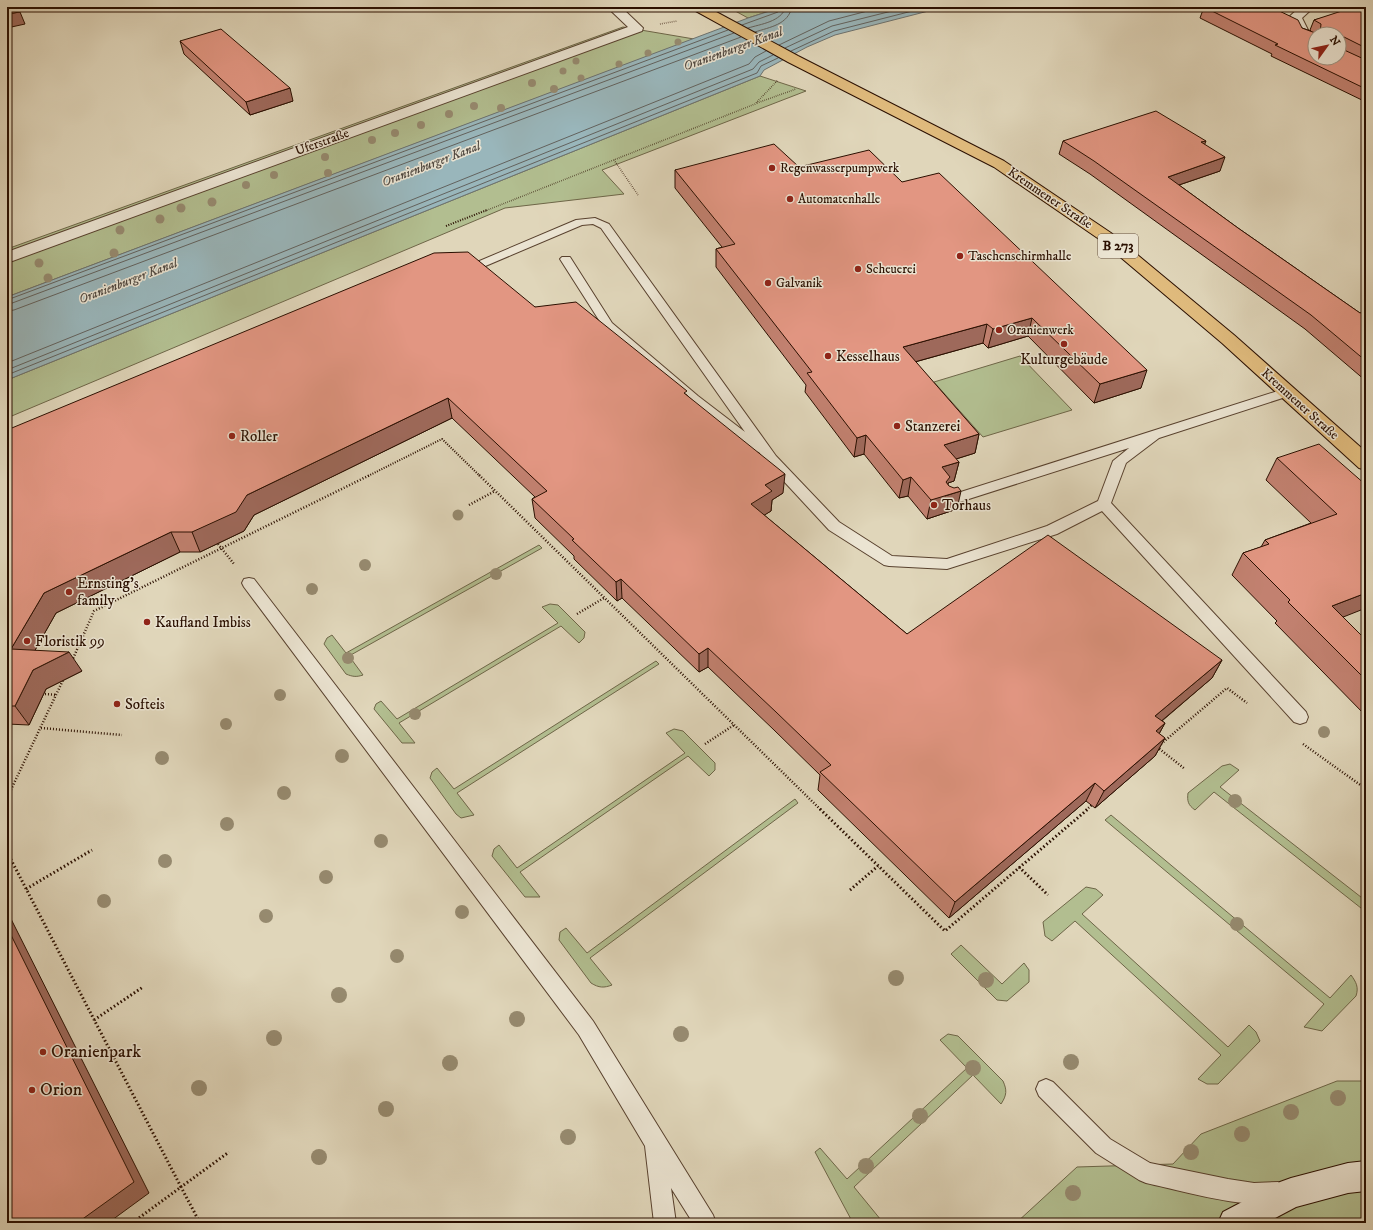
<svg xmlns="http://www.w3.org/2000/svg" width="1373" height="1230" viewBox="0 0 1373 1230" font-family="'IM FELL DW Pica',serif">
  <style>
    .green { fill: #b2be90; stroke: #6e6648 }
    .water { fill: #99b6bb; stroke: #6d7370 }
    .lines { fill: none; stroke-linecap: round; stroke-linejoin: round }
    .shore { stroke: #62625e; stroke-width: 1 }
    .lane-casing { stroke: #58412e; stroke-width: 2 }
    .street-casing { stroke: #58412e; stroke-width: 2 }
    .secondary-casing { stroke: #2a0f00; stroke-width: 2 }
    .primary-casing { stroke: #2a0f00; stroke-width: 2 }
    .path-far3 { stroke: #2a0f00; stroke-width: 1.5; stroke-dasharray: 0.5 1.5; stroke-linecap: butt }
    .path-far2 { stroke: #2a0f00; stroke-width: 2; stroke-dasharray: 1 1.5; stroke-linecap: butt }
    .path-far1 { stroke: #2a0f00; stroke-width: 2.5; stroke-dasharray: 1 2; stroke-linecap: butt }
    .path { stroke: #2a0f00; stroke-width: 3; stroke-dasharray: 1.5 2.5; stroke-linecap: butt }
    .lane { fill: #ebe4d2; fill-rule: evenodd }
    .street { fill: #ebe4d2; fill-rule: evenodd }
    .secondary { fill: #ebe4d2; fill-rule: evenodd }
    .primary { fill: #e0bb7d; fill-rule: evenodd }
    .tree { fill: #968a6f }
    .wall { fill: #c28170; stroke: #2a0f00; fill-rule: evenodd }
    .shaded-wall { fill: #9e695b; stroke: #2a0f00 }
    .building { fill: #e29682; stroke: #2a0f00 }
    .poi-dot { fill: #8f2418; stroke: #ebe4d2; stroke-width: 1.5 }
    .labels { text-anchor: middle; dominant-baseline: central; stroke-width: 3; stroke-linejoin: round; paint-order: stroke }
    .far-water-label { font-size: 13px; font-style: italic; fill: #514941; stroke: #ebe4d2 }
    .far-street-label { font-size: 13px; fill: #2a0f00; stroke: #ebe4d2 }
    .far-poi-label { font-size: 13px; fill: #2a0f00; stroke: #ebe4d2; text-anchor: start }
    .shield { fill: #ebe4d2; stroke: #644f3f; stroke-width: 1 }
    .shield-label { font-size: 14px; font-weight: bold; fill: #2a0f00 }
    .poi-label { font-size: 15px; fill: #2a0f00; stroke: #ebe4d2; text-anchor: start }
    .near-poi-label { font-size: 18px; fill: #2a0f00; stroke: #ebe4d2; text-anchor: start }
  </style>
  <rect width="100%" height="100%" fill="#e0d6ba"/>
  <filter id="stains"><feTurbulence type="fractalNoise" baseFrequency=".005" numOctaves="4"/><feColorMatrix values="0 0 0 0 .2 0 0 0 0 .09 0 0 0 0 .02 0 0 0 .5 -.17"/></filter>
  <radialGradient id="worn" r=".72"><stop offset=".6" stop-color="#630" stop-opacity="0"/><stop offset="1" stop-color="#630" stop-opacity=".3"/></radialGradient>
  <path class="green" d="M728,7H782L748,18Z
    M623,27L694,39L7,297V249Z
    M760,76L806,91L602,170L624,194L505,208L7,418V380Z
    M1020,356L1072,410L983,437L934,382Z
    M539,545L542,548L349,656L363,675C357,677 353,677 346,674L324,644L327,638L332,635L346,653Z
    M550,604L558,605L585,632L584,638L579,643L561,626L399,723L415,743H402L374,709L376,704L381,701L397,719L558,623L542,607Z
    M656,661L659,664L457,793L474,815L461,818L456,814L430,778L432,772L437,768L454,789Z
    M674,729L683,731L715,763V770L709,776L688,756L520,872L540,897H525L492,856L494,849L499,845L517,868L685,753L666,733Z
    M1230,764L1239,770L1220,787L1366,901V912L1214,792L1195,810C1188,805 1187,801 1188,793L1222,766Z
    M795,799L798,803L590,958L612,985C604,988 599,988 591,983L559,940L560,932L566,928L587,953Z
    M1111,815L1330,998L1351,975C1356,982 1359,987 1356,996L1322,1031L1304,1027L1324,1004L1105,820Z
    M1086,887L1096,889L1103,895L1082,914L1228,1047L1249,1025L1256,1032L1260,1041L1218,1084H1207L1198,1079L1221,1055L1075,921L1052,941L1045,936L1043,922Z
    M961,945L1002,984L1024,963L1029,970V982L1007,1001L997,1000L951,954Z
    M948,1034L958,1036L1003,1081C1007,1090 1007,1095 1001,1104L973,1075L854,1187L881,1220L877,1223H853L815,1152L820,1148L847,1179L967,1068L940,1040Z
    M1337,1081H1366V1223H1016L1077,1167L1173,1164L1201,1134Z"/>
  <path class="water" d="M782,7H944L835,35L807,47L764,70L760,76L7,380V297L748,18Z"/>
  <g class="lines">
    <path class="shore" d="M742,25L778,12L781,7
      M748,28C761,24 781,22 786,7
      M755,32C770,27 788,25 792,7
      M779,45L829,21L883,7
      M785,48L832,26L908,7
      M791,51L834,31L928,7
      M7,300L728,30
      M7,305L734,33
      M7,311L14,310L741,37
      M7,363L749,64L755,57L766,51
      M7,370L753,69L759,62L773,55
      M7,375L757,73L761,66L778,58"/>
    <defs>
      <path id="lane" d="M595,218L609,224L776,456L839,522L892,556L947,559L1047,526L1098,501L1113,461L1129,448L950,505L945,503L943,500L945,497L1284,389H1292L1294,392L1292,395L1159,438L1126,463L1111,503L1306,712L1308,717L1306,722L1300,724L1294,722L1102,511L1057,534L947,569L889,566L884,565L829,530L766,462L759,452L752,451L690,402L604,328L560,259L562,257H570L612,323L698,396L745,432L601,228L593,224L582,225L476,270H459L457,268L459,266L470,265L576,220Z
        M249,578L254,579L593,1021L713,1215L716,1223H693L671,1188L676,1223H654L645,1146L579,1035L244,587L242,583L244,579Z
        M1046,1079L1053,1082L1110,1139L1150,1163L1228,1179L1254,1183L1278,1182L1285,1186L1289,1193L1285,1200C1256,1213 1179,1190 1146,1183L1139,1180L1096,1153L1039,1096L1036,1089L1039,1082Z"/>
      <path id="street" d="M607,7H621L643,28L642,31L7,263V252L628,27Z
        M1300,7H1314L1302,18L1309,32L1315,35V44L1299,37L1289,17Z"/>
      <path id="secondary" d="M1366,1161V1191L1348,1193L1296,1207L1266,1223H1218L1223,1212L1280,1182L1291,1178L1348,1163Z"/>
      <path id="primary" d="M692,7H707L798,56L1004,161L1111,233L1234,335L1366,452V470L1359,468L1222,343L1099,239L994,167L788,62L694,10Z"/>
    </defs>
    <use href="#lane" class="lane-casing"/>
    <use href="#street" class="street-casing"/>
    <use href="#secondary" class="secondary-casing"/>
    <use href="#primary" class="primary-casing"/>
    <path class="path-far3" d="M660,24L677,21
      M757,103L796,89
      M614,160L638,195
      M485,211L755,104L778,80"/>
    <path class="path-far2" d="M446,226L487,210
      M368,476L442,439L480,476"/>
    <path class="path-far1" d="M479,475L821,810
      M469,505L495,491
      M218,544L234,564
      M577,614L604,598
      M72,661L94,611L370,475
      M45,694L57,695
      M41,728L122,735
      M705,744L734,725
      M1161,744L1227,688L1247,703
      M1303,744L1366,789
      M1157,747L1185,769
      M7,798L64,678
      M1086,810L1093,804"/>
    <path class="path" d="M820,809L945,931L1088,809
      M7,852L181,1187L132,1223
      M1019,867L1048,895
      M26,889L92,850
      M850,890L878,866
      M94,1020L143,987
      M200,1223L181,1187L229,1152"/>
    <use href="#lane" class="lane"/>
    <use href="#street" class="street"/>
    <use href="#secondary" class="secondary"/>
    <use href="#primary" class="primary"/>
  </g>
  <g class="tree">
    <circle cx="678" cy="42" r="3.5"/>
    <circle cx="648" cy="53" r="3.5"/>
    <circle cx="576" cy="61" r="3.5"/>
    <circle cx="619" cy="64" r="3.5"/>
    <circle cx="563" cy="71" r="3.5"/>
    <circle cx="581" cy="78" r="3.5"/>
    <circle cx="532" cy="83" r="4"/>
    <circle cx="554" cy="89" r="4"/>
    <circle cx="474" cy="106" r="4"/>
    <circle cx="501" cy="108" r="4"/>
    <circle cx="449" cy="114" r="4"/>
    <circle cx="421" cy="125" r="4"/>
    <circle cx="395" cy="133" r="4"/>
    <circle cx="372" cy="140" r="4"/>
    <circle cx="325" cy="157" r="4"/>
    <circle cx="328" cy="173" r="4"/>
    <circle cx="274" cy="175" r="4"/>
    <circle cx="246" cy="185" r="4"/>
    <circle cx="212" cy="202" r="4.5"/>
    <circle cx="181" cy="208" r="4.5"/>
    <circle cx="160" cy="219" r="4.5"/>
    <circle cx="120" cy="230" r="4.5"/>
    <circle cx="114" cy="253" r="4.5"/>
    <circle cx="39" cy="263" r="4.5"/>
    <circle cx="48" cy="278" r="4.5"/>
    <circle cx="458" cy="515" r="5.5"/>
    <circle cx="365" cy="565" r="6"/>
    <circle cx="496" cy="574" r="6"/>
    <circle cx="312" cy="589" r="6"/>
    <circle cx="348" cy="658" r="6"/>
    <circle cx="280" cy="695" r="6"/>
    <circle cx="415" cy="714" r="6"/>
    <circle cx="226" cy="724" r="6"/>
    <circle cx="1324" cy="732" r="6"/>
    <circle cx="342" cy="756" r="7"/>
    <circle cx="162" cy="758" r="7"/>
    <circle cx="284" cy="793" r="7"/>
    <circle cx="1235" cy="801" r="7"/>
    <circle cx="227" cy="824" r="7"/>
    <circle cx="381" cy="841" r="7"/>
    <circle cx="165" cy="861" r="7"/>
    <circle cx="326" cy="877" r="7"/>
    <circle cx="104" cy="901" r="7"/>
    <circle cx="462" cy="912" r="7"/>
    <circle cx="266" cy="916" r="7"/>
    <circle cx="1237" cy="924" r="7"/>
    <circle cx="397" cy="956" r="7"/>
    <circle cx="896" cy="978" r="8"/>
    <circle cx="986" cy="980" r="8"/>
    <circle cx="339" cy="995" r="8"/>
    <circle cx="517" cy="1019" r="8"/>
    <circle cx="681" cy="1034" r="8"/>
    <circle cx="274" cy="1038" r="8"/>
    <circle cx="1071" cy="1062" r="8"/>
    <circle cx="450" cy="1063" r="8"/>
    <circle cx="973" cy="1068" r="8"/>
    <circle cx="199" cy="1088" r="8"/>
    <circle cx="1338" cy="1098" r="8"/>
    <circle cx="386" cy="1109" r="8"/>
    <circle cx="1291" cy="1112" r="8"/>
    <circle cx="920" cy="1116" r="8"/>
    <circle cx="1242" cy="1134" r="8"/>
    <circle cx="568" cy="1137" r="8"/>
    <circle cx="1191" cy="1152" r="8"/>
    <circle cx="319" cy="1157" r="8"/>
    <circle cx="866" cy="1166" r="8"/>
    <circle cx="1073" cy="1193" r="8"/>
  </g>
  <path class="wall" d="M1204,7L1302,28L1311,31L1310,30L1314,20L1366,7V102L1271,56L1272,54L1200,18ZM1315,34H1339L1315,58Z
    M180,41L293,101L250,115L184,54Z
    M1063,141L1204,144L1220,171L1179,185L1238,228L1360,313L1366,311V381L1305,329L1090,174L1059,154Z
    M799,167L902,182L1141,388L1094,403L1028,336L988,348L983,343L915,362L979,434L975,453L956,459L959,462L954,481L948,483V485L957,509L927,519L908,496L899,498L864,454L854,457L805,392L806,385L716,267V249L722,247L675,188V170Z
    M535,307L687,395L783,493L772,500L771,511L764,515L907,634L1222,660L1212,678L1162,721L1165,723L1159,734L1165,738L1155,756L1095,808L1086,801L949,918L818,790L820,775L774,730L708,667L699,672L622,598L617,601L574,559V556L535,518L532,499L535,497L452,418L254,515L244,531L200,552H180L56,613L35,650L82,671L46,689L29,725L7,724V430Z
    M1277,458L1366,485L1343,617L1366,640V716L1275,623L1277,621L1232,575L1243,553L1261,547L1265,540L1311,523L1266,480Z"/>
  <path class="shaded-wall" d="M20,12L25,24L7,28V14Z
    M290,88L293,101L250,115L246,102Z
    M1206,141L1201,154V142Z
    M1225,157L1220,171L1164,190L1168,177Z
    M1032,318L1028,336L988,348L993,329Z
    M987,324L983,343L900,366L903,347Z
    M1147,370L1141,388L1094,403L1100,384Z
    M448,398L452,418L254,515L244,531L200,552L192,532L247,495Z
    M979,434L975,453L940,464L944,445Z
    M866,435L864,454L854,457L857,438Z
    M959,462L954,481L948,483L945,496L961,491L957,509L927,519L931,500L942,467Z
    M785,474L783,493L772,500L771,511L750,524L751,504L765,485Z
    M911,477L908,496L899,498L903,480Z
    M171,532L180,552L56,613L25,668L11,649L44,593Z
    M621,579L622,598L617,601L616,582Z
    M1366,593V608L1318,627L1332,606Z
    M708,648V667L699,672V654Z
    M69,652L82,671L46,689L29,725L15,706L33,670Z
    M1222,660L1212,678L1146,734L1155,716Z
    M1165,723L1155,741L1156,731Z
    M1165,738L1155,756L1095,808L1104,791Z
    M1095,783L1086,801L949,918L955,902Z
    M7,911L149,1193L108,1223H77L7,927Z"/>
  <path class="building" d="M7,7H18L20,12L7,14Z
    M1204,7H1271L1298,20L1302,28L1318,34H1315V58H1339V34H1320L1321,24L1314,20L1354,7H1366V48L1344,37L1342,38V49L1366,60V89L1275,45L1278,44Z
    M221,29L290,88L246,102L180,41Z
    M1156,111L1206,141L1201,142L1225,157L1168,177L1238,228L1360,313L1366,311V361L1311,315L1094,161L1063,141Z
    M774,144L799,167L869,150L902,182L939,173L1147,370L1100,384L1032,318L993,329L987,324L903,347L979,434L944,445L959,462L942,467L950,477L946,482L949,486L954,488L958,487L961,491L931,500L911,477L903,480L866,435L857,438L807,373L812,372L716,249L735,244L675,170Z
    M468,252L535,307L576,302L687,391L684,393L785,474L765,485L772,491L751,504L907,634L1048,535L1222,660L1155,716L1165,723L1156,731L1165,738L1104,791L1095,783L955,902L820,772L831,765L776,712L708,648L699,654L621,579L616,582L572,540L574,539L532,499L547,491L448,398L247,495L236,512L192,532H171L44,593L11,649L69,652L33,670L15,706H7V430L434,253Z
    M1319,444L1366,485V593L1332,606L1366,640V680L1288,602L1290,600L1243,553L1269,544L1265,540L1337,514L1277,458Z
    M7,927L134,1182L77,1223H7Z"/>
  <g class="poi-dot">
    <circle cx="772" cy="168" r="4"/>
    <circle cx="790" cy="199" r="4"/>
    <circle cx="960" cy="256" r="4"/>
    <circle cx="858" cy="269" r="4"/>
    <circle cx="768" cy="283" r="4"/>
    <circle cx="999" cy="330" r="4"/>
    <circle cx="1064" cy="344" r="4"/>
    <circle cx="828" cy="356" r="4"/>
    <circle cx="897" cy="426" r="4"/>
    <circle cx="232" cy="436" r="4"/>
    <circle cx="934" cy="505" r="4"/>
    <circle cx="69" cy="592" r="4"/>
    <circle cx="147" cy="622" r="4"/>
    <circle cx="27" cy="641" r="4"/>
    <circle cx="117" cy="704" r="4"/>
    <circle cx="43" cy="1052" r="4"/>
    <circle cx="32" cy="1090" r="4"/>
  </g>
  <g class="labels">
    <g class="far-water-label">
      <text transform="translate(733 49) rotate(-20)">Oranienburger Kanal</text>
      <text transform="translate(431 164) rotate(-21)">Oranienburger Kanal</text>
      <text transform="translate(128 281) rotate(-21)">Oranienburger Kanal</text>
    </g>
    <g class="far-street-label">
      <text transform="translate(322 142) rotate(-20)">Uferstraße</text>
      <text transform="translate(1050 198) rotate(34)">Kremmener Straße</text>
      <text transform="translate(1300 404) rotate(42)">Kremmener Straße</text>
    </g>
    <g class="far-poi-label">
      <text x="780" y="168">Regenwasserpumpwerk</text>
      <text x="798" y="199">Automatenhalle</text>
      <text x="968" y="256">Taschenschirmhalle</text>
      <text x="866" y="269">Scheuerei</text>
      <text x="776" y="283">Galvanik</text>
      <text x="1007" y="330">Oranienwerk</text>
    </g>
    <rect class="shield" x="1098" y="234" width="40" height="24" rx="3"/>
    <g class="shield-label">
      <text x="1118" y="246">B 273</text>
    </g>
    <g class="poi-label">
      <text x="836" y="356">Kesselhaus</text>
      <text x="1064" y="359" text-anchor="middle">Kulturgebäude</text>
      <text x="905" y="426">Stanzerei</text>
      <text x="240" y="436">Roller</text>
      <text x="942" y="505">Torhaus</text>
      <text x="77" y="583">Ernsting's<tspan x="77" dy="17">family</tspan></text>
      <text x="155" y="622">Kaufland Imbiss</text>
      <text x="35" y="641">Floristik 99</text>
      <text x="125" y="704">Softeis</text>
    </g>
    <g class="near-poi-label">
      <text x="51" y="1052">Oranienpark</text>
      <text x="40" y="1090">Orion</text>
    </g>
  </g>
  <rect width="1373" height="1230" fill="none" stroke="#e0d6ba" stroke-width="24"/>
  <rect x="8" y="8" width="1357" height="1214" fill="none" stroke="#2a0f00" stroke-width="2"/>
  <rect x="12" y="12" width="1349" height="1206" fill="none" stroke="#2a0f00"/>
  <g transform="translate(1327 46) rotate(57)"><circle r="19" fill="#ebe4d2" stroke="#9e8f7e"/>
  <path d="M0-3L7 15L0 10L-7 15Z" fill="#8f2418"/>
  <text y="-6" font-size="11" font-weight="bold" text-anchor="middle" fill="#2a0f00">N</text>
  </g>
  <rect width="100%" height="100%" filter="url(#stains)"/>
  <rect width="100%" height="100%" fill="url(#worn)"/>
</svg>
